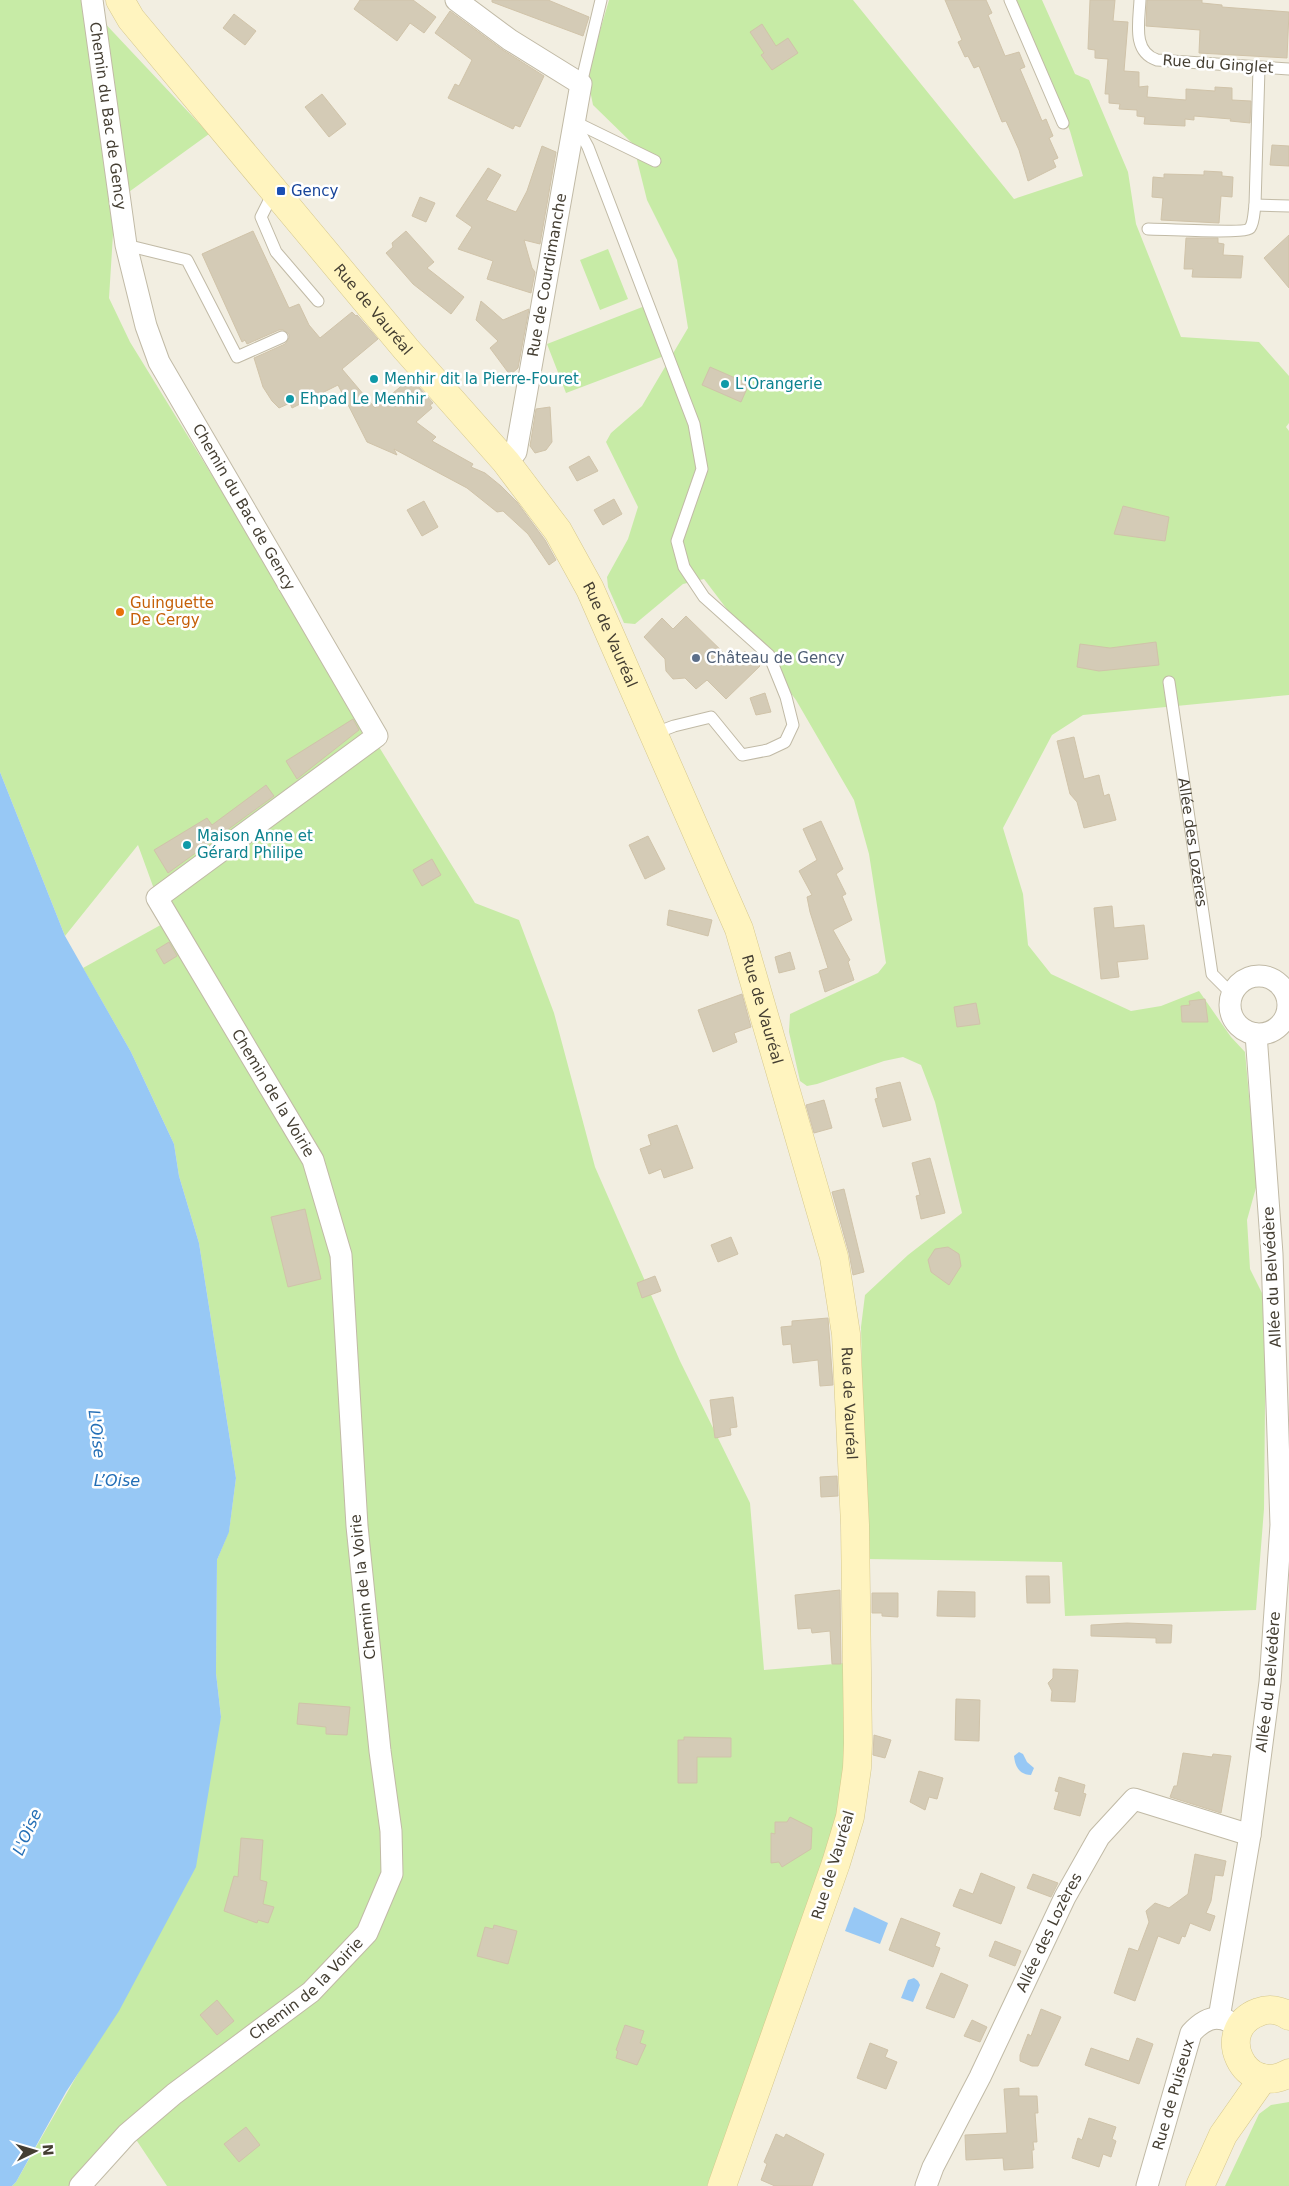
<svg xmlns="http://www.w3.org/2000/svg" width="1289" height="2186" viewBox="0 0 1289 2186" font-family="'DejaVu Sans',sans-serif">
  <style>
    .green { fill: #c7eba6 }
    .water { fill: #97c8f5 }
    .building { fill: #d4cbb6; stroke: #d0c3a9 }
    .lines { fill: none; stroke-linecap: round; stroke-linejoin: round }
    .lane-casing { stroke: #c1baa6; stroke-width: 13 }
    .street-casing { stroke: #c1baa6; stroke-width: 23 }
    .secondary-casing { stroke: #d6c88d; stroke-width: 29 }
    .lane { stroke: #fff; stroke-width: 11 }
    .street { stroke: #fff; stroke-width: 21 }
    .secondary { stroke: #fff4bf; stroke-width: 28 }
    .transit-dot { fill: #1a4fb4; stroke: #fff; stroke-width: 2 }
    .culture-dot { fill: #0f9aa8; stroke: #fff; stroke-width: 2 }
    .food-dot { fill: #e8710a; stroke: #fff; stroke-width: 2 }
    .service-dot { fill: #5c6f8a; stroke: #fff; stroke-width: 2 }
    .labels { text-anchor: middle; dominant-baseline: central; stroke-width: 5; stroke-linejoin: round; paint-order: stroke }
    .street-label { font-size: 15px; fill: #443e32; stroke: #fff }
    .transit-label { font-size: 15px; fill: #164399; stroke: #fff; text-anchor: start }
    .culture-label { font-size: 15px; fill: #0d838f; stroke: #fff; text-anchor: start }
    .food-label { font-size: 15px; fill: #c56008; stroke: #fff; text-anchor: start }
    .service-label { font-size: 15px; fill: #4e5e75; stroke: #fff; text-anchor: start }
    .water-label { font-size: 16px; font-style: italic; fill: #246fb6; stroke: #fff }
  </style>
  <rect width="100%" height="100%" fill="#f2eee1"/>
  <path class="green" d="M0,0H83L209,134L115,202L109,298L130,342L475,903L519,920L554,1013L595,1167L680,1361L750,1503L764,1670L846,1663L845,1797L735,2113L707,2186H167L137,2141L125,2129L71,2186H12L16,2182L84,2063L221,1717L216,1673L217,1560L229,1531L236,1478L199,1243L179,1176L174,1144L131,1052L83,968L166,922L138,845L65,936L0,772Z
    M609,0H853L1014,199L1083,176L1070,131L1015,0H1042L1075,74L1089,80L1128,172L1136,224L1181,337L1259,342L1289,376V423L1286,427L1289,431V695L1083,715L1052,735L1003,828L1023,894L1028,945L1051,974L1131,1011L1161,1006L1199,991L1231,1037L1245,1052L1257,1184L1247,1220L1250,1269L1266,1301L1264,1509L1256,1610L1065,1616L1062,1562L866,1559L861,1327L865,1295L908,1255L962,1213L935,1102L921,1065L903,1057L884,1061L817,1084L807,1086L800,1081L789,1032L790,1014L878,973L886,963L869,854L854,800L796,700L704,579L683,584L635,624L624,623L608,587L607,577L628,539L638,507L606,442L611,433L642,406L688,328L677,260L647,200L633,144L593,105L587,75Z
    M608,249L628,299L600,310L580,260Z
    M645,306L664,356L566,393L547,344Z
    M1289,2102V2186H1225L1259,2114L1271,2105Z"/>
  <path class="water" d="M0,772L65,936L131,1052L174,1144L179,1176L199,1243L236,1478L229,1532L217,1560L216,1673L221,1717L196,1867L119,2011L66,2092L16,2182L12,2186H0Z
    M1019,1752L1023,1754L1027,1762L1034,1768L1031,1775C1020,1775 1015,1767 1014,1756Z
    M854,1907L888,1923L880,1944L845,1931Z
    M914,1978L918,1981L920,1985L913,2002L901,1998L908,1980Z"/>
  <path class="building" d="M360,0H413L436,17L424,33L410,23L397,41L354,9Z
    M492,0H548L589,17L583,36L492,2Z
    M945,0H986L992,13L988,15L1005,56L1019,52L1025,67L1020,69L1029,90L1042,121L1046,119L1053,136L1049,138L1058,158L1053,160L1056,167L1028,181L1019,150L1006,121L1002,122L979,66L974,68L968,56L965,57L958,42L962,40Z
    M1090,0H1115L1113,21L1128,22L1124,71L1139,72V87L1148,86L1147,97L1186,100V89L1215,91V87L1232,88V100L1251,101L1250,123L1230,121L1231,119L1194,116V120L1185,119V126L1144,124L1145,117L1137,116V110L1119,109L1120,104L1109,103V94H1105L1108,59L1095,58V50L1088,49Z
    M1147,0H1202V3L1222,5V7L1289,12L1287,58L1199,53L1200,30L1146,26Z
    M450,11L503,50L544,76L520,127L515,125L513,129L448,98L455,84L459,86L472,60L435,33Z
    M234,14L256,31L245,45L223,28Z
    M762,24L776,46L788,38L798,53L772,70L761,55L764,53L750,32Z
    M322,94L346,124L329,137L305,107Z
    M1272,145L1289,146V166L1270,165Z
    M542,146L556,152L540,244L524,240L532,268L535,272L531,293L487,279L493,261L458,249L472,227L456,216L488,168L501,175L486,200L516,212L527,191Z
    M1204,171L1222,172V176L1233,177L1232,197L1221,196L1219,223L1161,220L1163,198L1152,197L1153,177L1164,178V174L1204,175Z
    M420,197L435,203L426,222L412,216Z
    M253,231L289,308L299,304L309,325L320,338L352,312L356,316L357,315L378,339L342,369L375,408L411,378L433,403L430,405L432,408L416,422L436,437L432,441L473,464L471,467L485,473L501,486L517,502L545,540L556,560L549,565L528,534L503,511L497,512L467,488L394,449L397,455L367,442L338,385L292,408L290,403L279,408L272,401L263,387L254,358L285,344L289,338V334L283,330H279L247,344L245,340L242,342L202,254Z
    M406,231L434,262L427,268L464,297L451,314L413,284L386,253L393,247L392,243Z
    M1289,235V288L1264,258Z
    M1186,238H1218V243L1224,244L1223,255L1243,256L1241,278L1192,277L1193,269H1184Z
    M481,301L503,320L529,309L518,368L510,375L490,348L498,341L476,320Z
    M710,367L749,384L741,402L702,385Z
    M550,407L552,442L546,450L535,453L530,446L536,409Z
    M589,456L598,471L577,481L569,467Z
    M614,499L622,514L603,525L594,510Z
    M424,501L438,527L422,536L407,510Z
    M1123,506L1169,517L1165,541L1114,534Z
    M686,616L733,662L745,651L760,666L726,699L707,680L696,689L685,678L673,679L666,671L665,659L644,637L662,618L673,629Z
    M1156,642L1159,665L1099,671L1077,667L1080,644L1110,648Z
    M765,693L771,712L756,715L750,698Z
    M353,719L359,730L297,779L286,761Z
    M1074,737L1084,779L1099,775L1104,796L1109,794L1116,820L1084,828L1077,802L1070,794L1057,741Z
    M266,785L274,796L168,873L154,850L207,818L212,825Z
    M821,821L843,869L836,874L846,894L842,896L852,920L833,930L850,960L848,962L854,980L825,992L819,971L828,968L810,912L807,897L812,895L799,871L817,860L803,829Z
    M648,836L665,869L645,879L629,845Z
    M432,859L441,875L422,886L413,870Z
    M1112,906L1114,928L1144,925L1148,959L1117,962L1119,977L1101,979L1094,908Z
    M669,910L712,920L708,936L667,925Z
    M169,942L177,956L164,964L156,950Z
    M790,952L795,969L779,973L775,957Z
    M742,994L751,1027L734,1033L737,1042L713,1052L698,1010Z
    M1205,999L1208,1022H1182L1181,1006L1190,1005L1189,1001Z
    M976,1003L980,1024L957,1027L954,1007Z
    M900,1082L911,1120L883,1127L875,1099L878,1098L876,1088Z
    M824,1100L832,1128L814,1133L806,1105Z
    M677,1125L693,1168L664,1178L661,1169L649,1174L640,1149L651,1145L648,1135Z
    M930,1158L945,1213L921,1219L916,1196L920,1195L912,1163Z
    M844,1189L864,1272L853,1275L849,1253L832,1192Z
    M305,1209L321,1279L288,1287L271,1217Z
    M731,1237L738,1254L718,1262L711,1245Z
    M948,1247L959,1254L961,1266L949,1285L931,1272L928,1260L935,1249Z
    M655,1276L661,1291L642,1298L637,1283Z
    M828,1318L833,1385L820,1386L818,1360L793,1363L791,1344L783,1345L781,1327L792,1326V1321Z
    M733,1397L737,1427L730,1428L731,1435L715,1438L710,1400Z
    M837,1476L838,1496L821,1497L820,1477Z
    M1026,1576H1049L1050,1603H1027Z
    M840,1590L841,1664H832L830,1631L812,1633L811,1628L798,1629L795,1595Z
    M938,1591L975,1592V1617L937,1616Z
    M872,1593H898V1617L882,1616V1613H872Z
    M1127,1623L1172,1625L1171,1643H1156V1638L1091,1636V1625Z
    M1053,1669L1078,1670L1075,1702L1051,1701L1052,1691L1048,1683L1053,1678Z
    M956,1699L980,1700L979,1741L955,1740Z
    M299,1703L350,1707L347,1735L326,1734V1727L297,1724Z
    M874,1735L891,1740L885,1758L873,1755Z
    M684,1737L731,1738V1757H697V1783H678V1740H684Z
    M1183,1753L1212,1757L1213,1754L1231,1756L1221,1813L1170,1797L1174,1786H1177Z
    M919,1771L943,1778L937,1799L929,1797L925,1810L910,1802Z
    M1059,1777L1085,1785L1083,1793L1086,1794L1080,1816L1054,1809L1059,1792L1055,1791Z
    M790,1817L812,1828L811,1849L782,1867L779,1862L771,1863V1833L775,1834V1822H787Z
    M241,1838L263,1840L260,1880L267,1882L263,1904L274,1907L268,1923L258,1920L257,1923L224,1911L234,1876L238,1877Z
    M1195,1854L1226,1861L1223,1876L1215,1875L1211,1901L1206,1913L1215,1916L1210,1931L1190,1923L1185,1937L1182,1936L1179,1944L1158,1936L1135,2001L1114,1993L1129,1948L1138,1951L1149,1922L1146,1911L1155,1903L1169,1908L1188,1894Z
    M981,1873L1015,1887L1001,1924L953,1906L960,1889L973,1894Z
    M1033,1874L1058,1883L1051,1897L1027,1888Z
    M901,1918L940,1933L935,1946L940,1948L933,1967L889,1950Z
    M494,1925L517,1931L508,1964L477,1956L485,1927L493,1929Z
    M995,1941L1021,1951L1015,1966L989,1956Z
    M941,1973L968,1985L954,2018L926,2008Z
    M217,2000L234,2021L217,2035L200,2015Z
    M1041,2009L1061,2017L1038,2066H1032L1020,2061V2055L1028,2034L1031,2036Z
    M972,2020L987,2027L980,2042L964,2036Z
    M625,2025L644,2031L640,2043L646,2045L637,2065L616,2058L618,2051L616,2050Z
    M1137,2038L1153,2044L1139,2084L1085,2065L1091,2048L1129,2061Z
    M870,2043L888,2050L885,2057L897,2062L886,2089L857,2078Z
    M1019,2088V2096H1037L1038,2113H1035L1037,2142H1033L1034,2150H1032L1033,2168L1004,2170L1003,2158L966,2160L965,2135L1007,2133L1004,2089Z
    M1089,2118L1116,2127L1112,2139L1116,2141L1111,2157L1103,2154L1099,2167L1072,2158L1078,2138L1082,2140Z
    M246,2127L260,2145L239,2162L224,2144Z
    M776,2134L784,2138L786,2134L824,2154L812,2186H775L761,2180L767,2164L764,2162Z"/>
  <g class="lines">
    <defs>
      <g id="lane">
        <path d="M1010,0L1063,123"/>
        <path d="M1140,0C1139,22 1132,52 1157,60L1289,69"/>
        <path d="M581,84L601,0"/>
        <path d="M575,122L655,161"/>
        <path d="M575,123L588,147L694,424L702,469L677,541L684,567L704,597L769,655L786,697L793,725L785,742L768,750L742,755L711,717L674,726L653,734"/>
        <path d="M274,191L261,217L276,252L318,301"/>
        <path d="M1255,205L1289,206"/>
        <path d="M1148,229C1161,229 1245,234 1250,228C1254,223 1254,211 1255,205L1259,68"/>
        <path d="M126,245L187,260L237,357L282,337"/>
        <path id="s1" d="M1169,682L1212,974L1232,994"/>
      </g>
      <g id="street">
        <path d="M456,0L510,40L581,84L516,452L506,462"/>
        <circle cx="1259" cy="1005" r="29"/>
        <path id="s2" d="M1219,2018L1250,1835L1270,1682L1281,1525L1272,1254L1256,1034"/>
        <path id="s3" d="M80,2186L127,2134L174,2094L311,1992L367,1933L392,1874L391,1831L380,1751L357,1526L341,1255L313,1160L157,898L377,736L159,362L146,326L126,245L92,0"/>
        <path id="s4" d="M926,2186L933,2167L980,2077L1065,1897L1099,1837L1134,1799L1250,1835"/>
        <path id="s5" d="M1147,2186L1191,2033C1202,2021 1215,2013 1230,2022"/>
      </g>
      <g id="secondary">
        <path id="s6" d="M120,0L131,19L406,349L506,462L558,531L590,589L739,929L834,1257L846,1334L855,1525L858,1743L857,1768L850,1817L836,1863L722,2186"/>
        <path d="M1289,2016C1280,2010 1269,2008 1259,2012C1212,2029 1244,2099 1289,2073"/>
        <path d="M1200,2186L1223,2135L1263,2078"/>
      </g>
    </defs>
    <use href="#lane" class="lane-casing"/>
    <use href="#street" class="street-casing"/>
    <use href="#secondary" class="secondary-casing"/>
    <use href="#lane" class="lane"/>
    <use href="#street" class="street"/>
    <use href="#secondary" class="secondary"/>
  </g>
  <rect class="transit-dot" x="276" y="186" width="10" height="10" rx="2.5"/>
  <g class="culture-dot">
    <circle cx="374" cy="379" r="5"/>
    <circle cx="725" cy="384" r="5"/>
    <circle cx="290" cy="399" r="5"/>
    <circle cx="187" cy="845" r="5"/>
  </g>
  <circle class="food-dot" cx="120" cy="612" r="5"/>
  <circle class="service-dot" cx="696" cy="658" r="5"/>
  <g class="labels">
    <g class="street-label">
      <text transform="translate(1218 64) rotate(4)">Rue du Ginglet</text>
      <text transform="translate(108 116) rotate(82)">Chemin du Bac de Gency</text>
      <text transform="translate(547 275) rotate(-80)">Rue de Courdimanche</text>
      <text stroke="none"><textPath href="#s6" startOffset="400">Rue de Vauréal</textPath></text>
      <text transform="translate(244 507) rotate(60)">Chemin du Bac de Gency</text>
      <text stroke="none"><textPath href="#s6" startOffset="805">Rue de Vauréal</textPath></text>
      <text stroke="none"><textPath href="#s1" startOffset="162">Allée des Lozères</textPath></text>
      <text stroke="none"><textPath href="#s6" startOffset="1210">Rue de Vauréal</textPath></text>
      <text transform="translate(273 1093) rotate(59)">Chemin de la Voirie</text>
      <text transform="translate(1272 1277) rotate(-93)">Allée du Belvédère</text>
      <text stroke="none"><textPath href="#s6" startOffset="1615">Rue de Vauréal</textPath></text>
      <text transform="translate(363 1587) rotate(-96)">Chemin de la Voirie</text>
      <text stroke="none"><textPath href="#s2" startOffset="340">Allée du Belvédère</textPath></text>
      <text transform="translate(833 1865) rotate(-73)">Rue de Vauréal</text>
      <text stroke="none"><textPath href="#s4" startOffset="282">Allée des Lozères</textPath></text>
      <text stroke="none"><textPath href="#s3" startOffset="301">Chemin de la Voirie</textPath></text>
      <text stroke="none"><textPath href="#s5" startOffset="95">Rue de Puiseux</textPath></text>
    </g>
    <g class="transit-label">
      <text x="291" y="191">Gency</text>
    </g>
    <g class="culture-label">
      <text x="384" y="379">Menhir dit la Pierre-Fouret</text>
      <text x="735" y="384">L'Orangerie</text>
      <text x="300" y="399">Ehpad Le Menhir</text>
      <text x="197" y="836">Maison Anne et<tspan x="197" dy="17">Gérard Philipe</tspan></text>
    </g>
    <g class="food-label">
      <text x="130" y="603">Guinguette<tspan x="130" dy="17">De Cergy</tspan></text>
    </g>
    <g class="service-label">
      <text x="706" y="658">Château de Gency</text>
    </g>
    <g class="water-label">
      <text transform="translate(97 1434) rotate(83)">L'Oise</text>
      <text x="117" y="1480">L’Oise</text>
      <text transform="translate(27 1832) rotate(-66)">L'Oise</text>
    </g>
  </g>
  <g transform="translate(35 2151) rotate(85)" stroke="#ffffff" stroke-width="4" paint-order="stroke">
  <path d="M0-4L9 19L0 12L-9 19Z" fill="#443e32"/>
  <text y="-8" font-size="14" font-weight="bold" text-anchor="middle" fill="#443e32">N</text>
  </g>
</svg>
